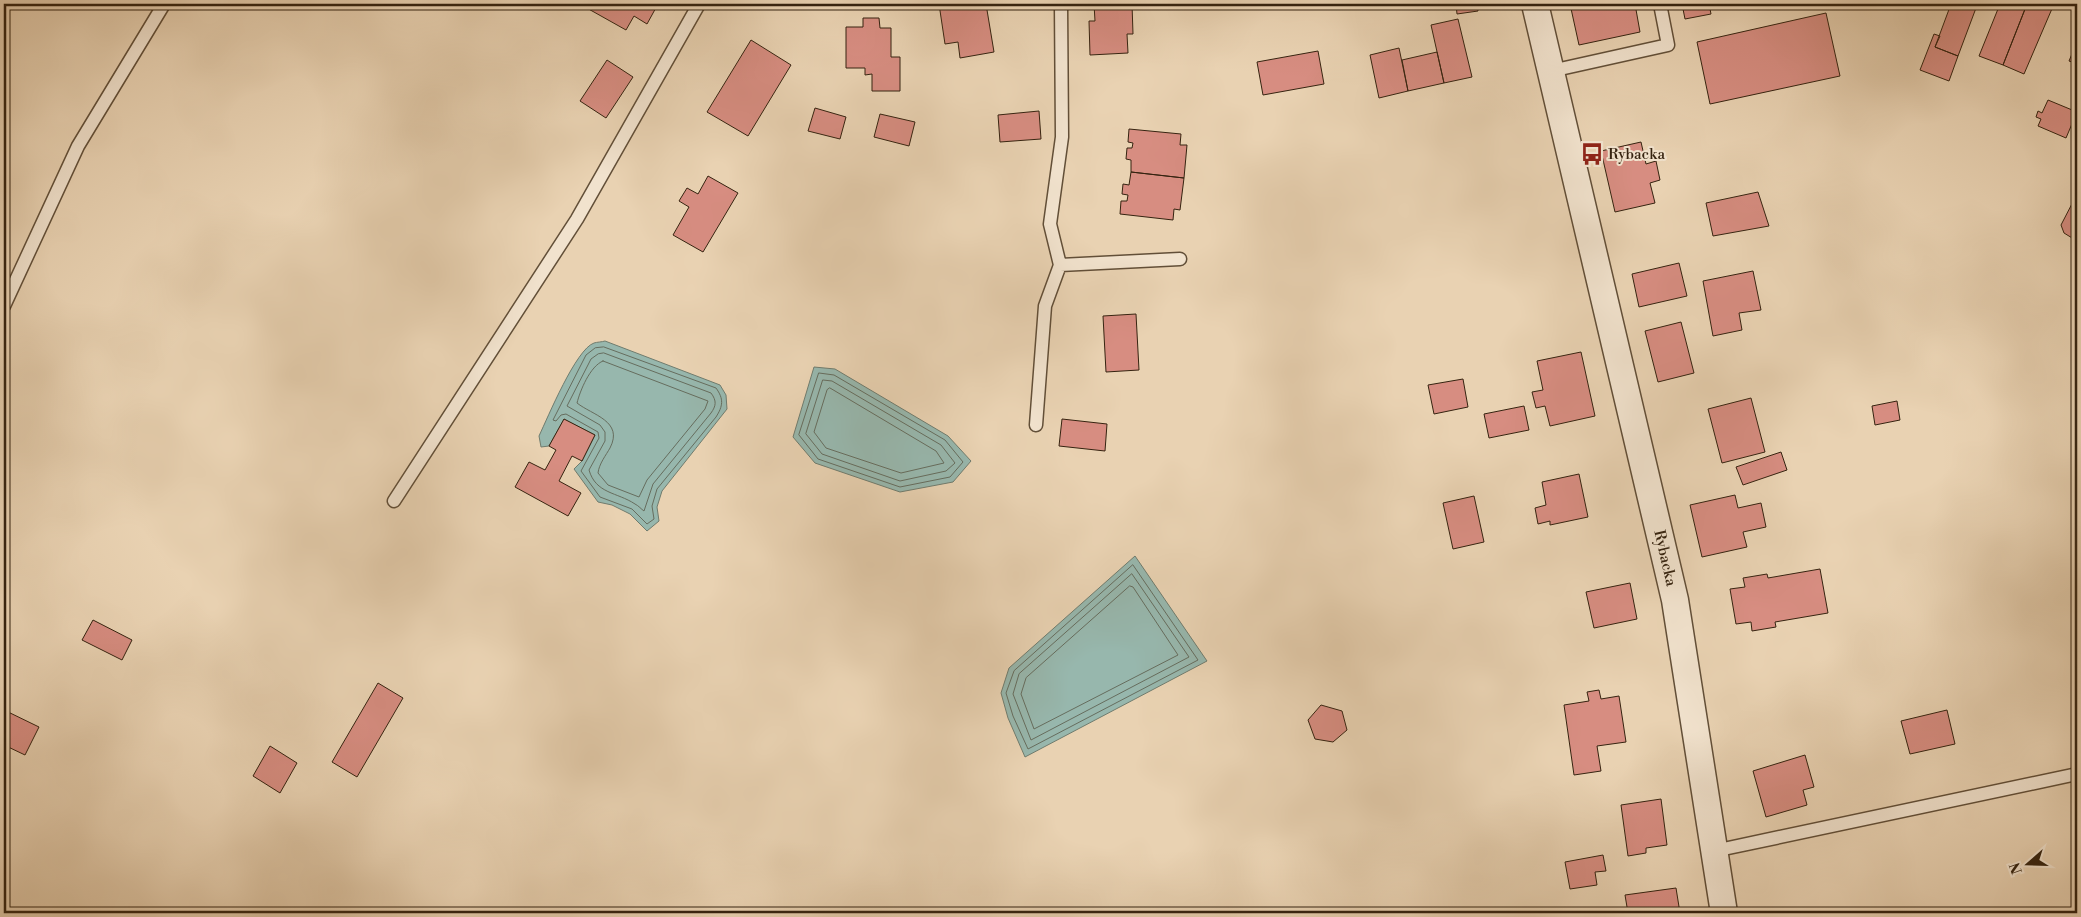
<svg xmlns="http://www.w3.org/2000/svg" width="2081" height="917" viewBox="0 0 2081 917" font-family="'Libre Bodoni',serif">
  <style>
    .water { fill: #97b7ad; stroke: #707c6e }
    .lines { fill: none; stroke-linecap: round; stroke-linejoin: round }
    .shore { stroke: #666d5e; stroke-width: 1 }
    .building { fill: #d78d81; stroke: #352310 }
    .lane-casing { stroke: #624f38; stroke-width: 15 }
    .street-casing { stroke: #624f38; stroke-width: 29 }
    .lane { stroke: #f1e2cd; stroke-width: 12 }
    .street { stroke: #f1e2cd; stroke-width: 26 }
    .labels { text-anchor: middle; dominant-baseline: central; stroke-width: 4; stroke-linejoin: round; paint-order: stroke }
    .poi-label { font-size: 15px; fill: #352310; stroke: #f1e2cd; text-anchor: start }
    .street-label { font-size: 15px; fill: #352310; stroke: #f1e2cd }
  </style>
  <rect width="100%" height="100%" fill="#e9d2b2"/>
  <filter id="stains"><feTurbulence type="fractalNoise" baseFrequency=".004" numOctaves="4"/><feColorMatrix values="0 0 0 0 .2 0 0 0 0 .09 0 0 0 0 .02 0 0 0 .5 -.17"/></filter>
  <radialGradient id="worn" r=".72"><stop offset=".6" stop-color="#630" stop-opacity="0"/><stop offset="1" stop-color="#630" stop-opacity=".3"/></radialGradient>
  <path class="water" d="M605,341L720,385L726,395L727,409L662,491L657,507L659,521L647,531L630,514L612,505L598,502L574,469L582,461L595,435L564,419L549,446L541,447L539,436C548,417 576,349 594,343C597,342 602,342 605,341Z
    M814,367L835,369L948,436L971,461L953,482L900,492L815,463L793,437Z
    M1135,556L1207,661L1025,757L1008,718L1001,693L1009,668Z"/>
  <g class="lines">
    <path class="shore" d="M604,347L716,388C724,399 723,406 716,417L657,489L652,506L654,519L647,524L632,509L600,497L581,471L599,438L598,432L566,414L561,415L556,421L553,420L586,355L595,348Z
      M604,353L711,393C717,401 716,406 711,413L653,484L644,511C641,509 639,506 635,504C617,492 596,494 589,470L605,441V432L600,425L567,406L591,359L598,354Z
      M603,361L708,401L705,409L647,480L639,497L608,485L598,473C599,464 606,455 610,448C624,421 592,415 577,403C580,391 590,366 603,361Z
      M819,373L834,375L945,440L963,462L950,477L900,487L818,459L799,435Z
      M823,380L832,381L941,445L955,463L946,471L900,481L822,454L806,434Z
      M830,388L936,451L944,463L901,473L826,448L814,432L827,390Z
      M1133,565L1198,660L1028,749L1013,716L1006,693L1014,671Z
      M1132,574L1189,657L1031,740L1013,694L1019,674Z
      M1130,586L1133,587L1178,655L1034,729L1021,694L1026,678Z"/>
  </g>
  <path class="building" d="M587,4H658L647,24L634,16L626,30L585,7Z
    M939,4H986L994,52L960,58L958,42L945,44Z
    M1094,4H1132L1133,34H1127L1128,53L1090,55L1089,21H1095Z
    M1380,4H1397L1398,7L1381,9Z
    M1397,4H1417V5L1398,7Z
    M1456,4H1477L1478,11L1457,14Z
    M1570,4H1635L1640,32L1579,45Z
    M1682,4H1709L1711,14L1685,19Z
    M1951,4H1964L1976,8L1958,56L1935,47Z
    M2000,4H2027L2003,65L1979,56Z
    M2027,4H2054L2024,74L2003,65Z
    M1826,13L1840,76L1710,104L1697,42Z
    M863,18H879L880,28H891V57H900V91H872V74L865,75V68H846V27H863Z
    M1458,19L1472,77L1444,83L1431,25Z
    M1934,34L1940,36L1935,47L1958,56L1949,81L1920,70Z
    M751,40L791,65L748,136L707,112Z
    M2077,42V64L2069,61Z
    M1399,48L1408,91L1379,98L1370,55Z
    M1318,51L1324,84L1263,95L1257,62Z
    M1437,52L1444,83L1408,91L1402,60Z
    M607,60L633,77L606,118L580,101Z
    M2048,100L2077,112L2066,138L2038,126L2041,119L2036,117L2038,111L2042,113Z
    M815,108L846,117L840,139L808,131Z
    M1039,111L1041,139L1000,142L998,115Z
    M880,114L915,122L909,146L874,137Z
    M1129,129L1181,134L1180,145H1187L1184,178L1131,172V160L1126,159L1127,148H1132L1133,143L1128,142Z
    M1641,142L1646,164L1656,161L1660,180L1650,183L1655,203L1615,212L1601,151Z
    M1131,172L1184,178L1180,210L1174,209L1173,220L1120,214L1121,201H1127L1128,195L1122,194L1123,184L1129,185Z
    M708,176L738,193L703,252L673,235L689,207L679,201L687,188L698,194Z
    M1758,192L1769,226L1713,236L1706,203Z
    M2076,196H2077V241L2064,233L2061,225Z
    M1679,263L1687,296L1639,307L1632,274Z
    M1753,271L1761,310L1739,313L1742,330L1713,336L1703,281Z
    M1136,314L1139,370L1106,372L1103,316Z
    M1681,322L1694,373L1658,382L1645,331Z
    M1581,352L1595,416L1550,426L1545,406L1536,408L1532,392L1543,390L1537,361Z
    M1463,379L1468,407L1434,414L1428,385Z
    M1751,398L1765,452L1722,463L1708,409Z
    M1897,401L1900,420L1875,425L1872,406Z
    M1524,406L1529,430L1489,438L1484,414Z
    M564,419L595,435L582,461L572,456L559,481L581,493L568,516L515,487L529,462L545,470L556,450L549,446Z
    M1062,419L1107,424L1105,451L1059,446Z
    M1781,452L1787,470L1743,485L1736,467Z
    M1579,474L1588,517L1550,525V521L1538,524L1535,508L1546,505L1542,482Z
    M1735,495L1738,508L1761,503L1766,527L1743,532L1747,547L1702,557L1690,505Z
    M1474,496L1484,542L1453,549L1443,503Z
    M1820,569L1828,613L1775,622L1776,627L1752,631L1751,622L1736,624L1730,589L1745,587L1743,578L1767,574L1768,578Z
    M1630,583L1637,619L1594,628L1586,592Z
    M93,620L132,640L122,660L82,640Z
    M378,683L403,698L357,777L332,762Z
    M1599,690L1601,699L1619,696L1626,742L1597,746L1601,771L1574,775L1564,705L1589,701L1587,692Z
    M1321,705L1342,711L1347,730L1333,742L1315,739L1308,720Z
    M4,710L39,727L25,755L4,745Z
    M1947,710L1955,744L1910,754L1901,721Z
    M270,746L297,763L280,793L253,776Z
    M1805,755L1814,787L1803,790L1807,805L1766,817L1753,771Z
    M1661,799L1667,845L1646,848V853L1628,856L1621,805Z
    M1603,855L1606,871L1595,872L1597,885L1570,889L1565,862Z
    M1676,888L1680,913H1628L1625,895Z"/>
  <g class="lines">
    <defs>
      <path id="lane" d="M1061,4L1062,137L1050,224L1060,265L1180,259
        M1551,71L1668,45L1660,4
        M4,306L78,146L164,4
        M1036,425L1045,306L1060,265
        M394,501L577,219L699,4
        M1714,851L2077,774"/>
      <path id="street" d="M1535,4L1675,600L1724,913"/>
    </defs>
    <use href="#lane" class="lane-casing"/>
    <use href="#street" class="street-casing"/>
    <use href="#lane" class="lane"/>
    <use href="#street" class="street"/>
  </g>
  <defs>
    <symbol id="bus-bare" viewBox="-9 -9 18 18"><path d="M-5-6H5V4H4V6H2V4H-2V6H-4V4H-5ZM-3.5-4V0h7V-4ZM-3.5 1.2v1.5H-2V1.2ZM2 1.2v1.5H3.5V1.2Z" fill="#8f2418" stroke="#f1e2cd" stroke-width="2.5" paint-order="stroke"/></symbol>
  </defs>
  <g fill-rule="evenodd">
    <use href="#bus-bare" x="1576" y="138" width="32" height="32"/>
  </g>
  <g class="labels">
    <g class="poi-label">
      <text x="1608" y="154">Rybacka</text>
    </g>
    <g class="street-label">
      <text transform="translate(1665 558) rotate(77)">Rybacka</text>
    </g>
  </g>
  <rect width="2081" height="917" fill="none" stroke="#e9d2b2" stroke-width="20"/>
  <rect x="5" y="5" width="2071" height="907" fill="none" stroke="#352310" stroke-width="2.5"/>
  <rect x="10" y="10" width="2061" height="897" fill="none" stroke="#352310"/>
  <g transform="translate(2028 864) rotate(250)" stroke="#f1e2cd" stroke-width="4" paint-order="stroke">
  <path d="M0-4L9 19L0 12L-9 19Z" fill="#352310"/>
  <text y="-8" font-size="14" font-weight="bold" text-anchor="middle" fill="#352310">N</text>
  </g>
  <rect width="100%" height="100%" filter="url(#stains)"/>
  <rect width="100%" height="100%" fill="url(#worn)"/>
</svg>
